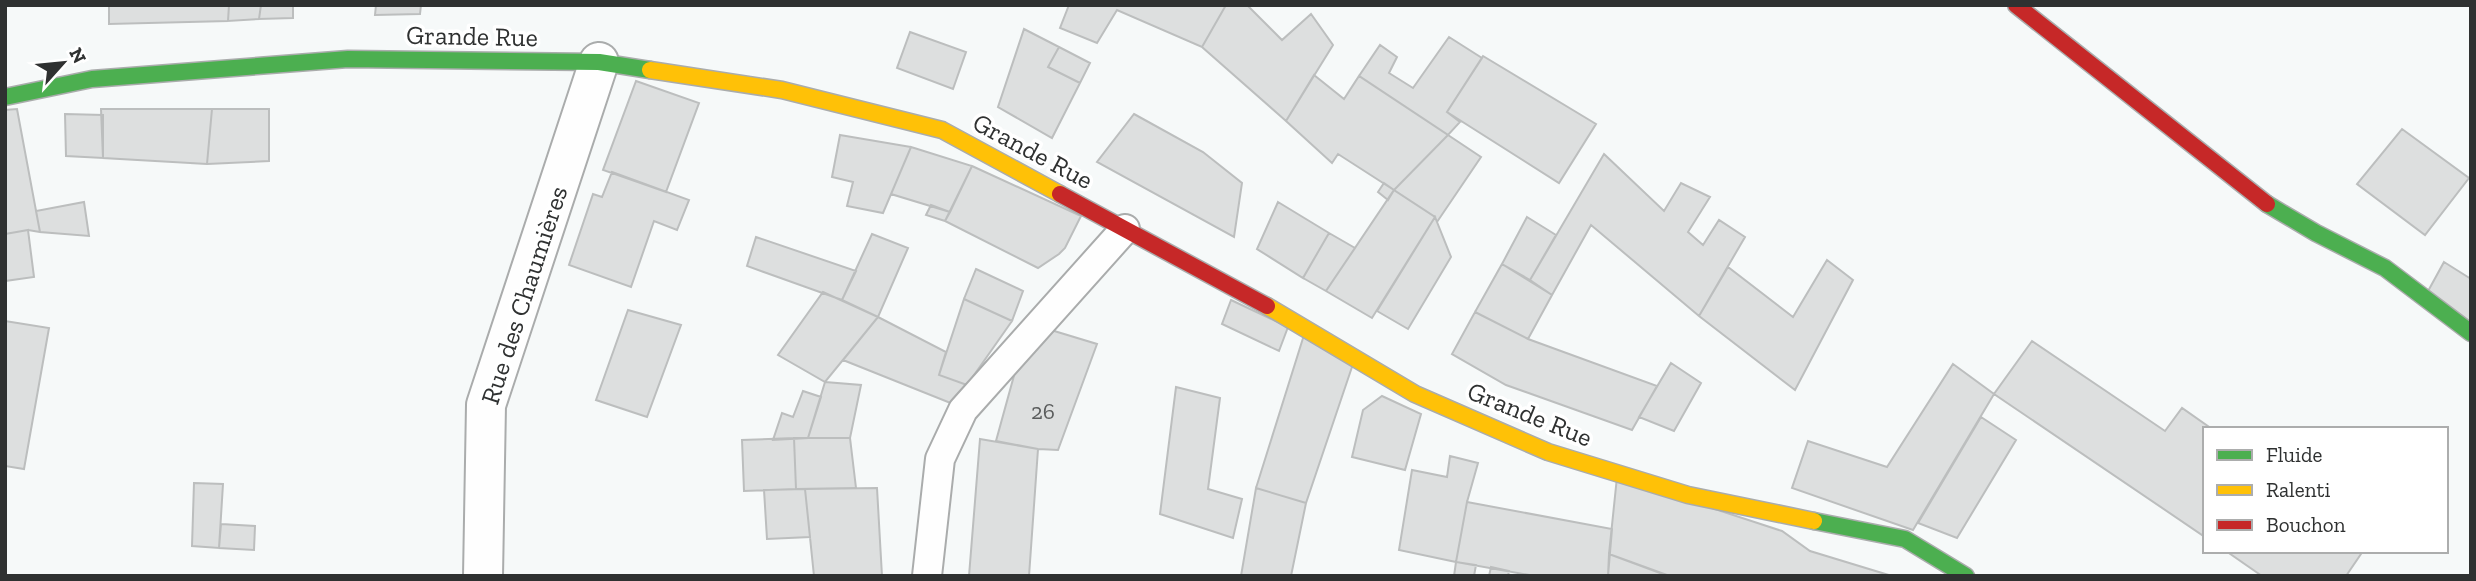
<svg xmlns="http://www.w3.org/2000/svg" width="2476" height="581" viewBox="0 0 2476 581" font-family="'Zilla Slab',serif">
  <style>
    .building { fill: #dddfdf; stroke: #bcbebe; stroke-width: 2 }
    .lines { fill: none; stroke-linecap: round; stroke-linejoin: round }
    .lane-casing { stroke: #aaacac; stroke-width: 32 }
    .street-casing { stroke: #aaacac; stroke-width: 42 }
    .fast-casing { stroke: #aaacac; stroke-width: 19 }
    .slow-casing { stroke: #aaacac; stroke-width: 19 }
    .jam-casing { stroke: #aaacac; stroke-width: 19 }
    .lane { stroke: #fefefe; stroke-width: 28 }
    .street { stroke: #fefefe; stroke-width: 38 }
    .fast { stroke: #4caf50; stroke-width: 16 }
    .slow { stroke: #ffc107; stroke-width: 16 }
    .jam { stroke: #c62828; stroke-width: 16 }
    .labels { text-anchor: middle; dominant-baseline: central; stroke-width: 7; stroke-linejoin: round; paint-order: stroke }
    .number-label { font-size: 23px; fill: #5a5c5c }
    .street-label { font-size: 26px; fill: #2f3131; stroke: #fff }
  </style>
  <rect width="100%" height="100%" fill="#f6f9f9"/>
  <path class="building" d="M109,5H229L228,21L109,24Z
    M229,5H261L259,19L228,21Z
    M261,5H293V18L259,19Z
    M376,5H421L420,14L375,15Z
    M1069,5H1226L1202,47L1117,10L1097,43L1060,28Z
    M1226,5H1247L1282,40L1311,14L1333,45L1286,121L1202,47Z
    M1024,29L1059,47L1048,67L1080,83L1052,138L998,107Z
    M910,32L966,52L953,89L897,68Z
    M1449,37L1482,58L1447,112L1460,122L1448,135L1359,76L1380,45L1397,57L1389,73L1413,88Z
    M1059,47L1090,63L1080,83L1048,67Z
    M1483,56L1596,124L1559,183L1447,112Z
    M1314,75L1344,99L1359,76L1448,135L1394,190L1338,154L1332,163L1286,121Z
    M636,81L699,103L666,192L603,170Z
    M17,109L40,232L28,230L5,234V110Z
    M101,109H212L207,164L103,158Z
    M212,109H269V161L207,164Z
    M65,114L103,115V158L66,156Z
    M1134,114L1203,152L1242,183L1234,237L1097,162Z
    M2402,129L2469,178L2425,235L2357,184Z
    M840,135L911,147L883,213L847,206L853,182L832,177Z
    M1448,135L1481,157L1437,222L1435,217L1394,190Z
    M911,147L972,166L950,212L891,194Z
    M1604,154L1664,211L1681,183L1710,197L1688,232L1703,245L1719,220L1745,237L1699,316L1591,225L1552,295L1530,280Z
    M972,166L1081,216L1065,248L1059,254L1038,268L945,221Z
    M612,172L689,200L677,230L654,221L631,287L569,265L593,194L602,197Z
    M1384,183L1394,190L1388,200L1378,192Z
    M1394,190L1435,217L1372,318L1326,291Z
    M84,202L89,236L40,232L36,211Z
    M1278,202L1329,233L1303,278L1257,249Z
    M931,205L950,212L945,221L926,215Z
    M1435,217L1451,257L1408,329L1377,311Z
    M1527,217L1556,235L1530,280L1502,264Z
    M28,230L34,277L5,281V234Z
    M1329,233L1355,248L1326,291L1303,278Z
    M872,234L908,248L878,317L842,300Z
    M756,237L856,271L842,300L747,266Z
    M1827,260L1853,280L1795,390L1699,316L1728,267L1793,317Z
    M2444,262L2471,279V325L2427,293Z
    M1502,264L1552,295L1528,339L1475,312Z
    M976,269L1023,291L1012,321L964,299Z
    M823,292L878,317L825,382L778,355Z
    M964,299L1012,321L967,385L939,375Z
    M1231,300L1288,327L1279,351L1222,324Z
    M628,310L681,325L647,417L596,400Z
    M1475,312L1528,339L1657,386L1632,430L1506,385L1452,354Z
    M878,317L946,352L939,375L967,385L953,404L843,360Z
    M5,321L49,328L24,469L5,466Z
    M1041,327L1097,344L1058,450L1038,449L996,441L1015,372Z
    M1304,335L1353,364L1306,503L1256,488Z
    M2032,341L2165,431L2182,408L2212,429H2205V537L1994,394Z
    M1671,363L1701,383L1674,431L1639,417Z
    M1953,364L1994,394L1913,530L1792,488L1808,441L1887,467Z
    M825,382L861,385L850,438H808Z
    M1176,387L1220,398L1208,489L1242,499L1233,538L1160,514Z
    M803,391L821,397L808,438L773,440L782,413L793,417Z
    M1382,396L1421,414L1405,470L1352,457L1363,410Z
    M1981,417L2016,440L1957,538L1918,523Z
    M794,438H850L856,488L796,489Z
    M794,438L796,489L744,491L742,440Z
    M980,439L1038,449L1029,576H969Z
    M1450,456L1478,463L1467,502L1456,562L1399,550L1412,470L1447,477Z
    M1617,477L1782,531L1810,551L1892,576H1668L1609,554Z
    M194,483L223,484L219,548L192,546Z
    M877,488L882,576H814L805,489Z
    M1256,488L1306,503L1291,576H1241Z
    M805,489L810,537L767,539L764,490Z
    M1467,502L1612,529L1608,576H1535L1456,562Z
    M221,524L255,526L254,550L219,548Z
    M2226,551H2363L2346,576H2262Z
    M1609,554L1667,575V576H1608Z
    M1456,562L1476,565L1474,576H1454Z
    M1491,567L1509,571L1508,576H1489Z"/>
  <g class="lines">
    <defs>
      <path id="lane" d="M927,576L940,459L963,410L1125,229"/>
      <path id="street" d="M483,576L486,405L599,62"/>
      <path id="fast" d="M5,97L92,79L348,59L599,62L650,70
        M2267,204L2316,233L2385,268L2471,333
        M1814,521L1905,539L1966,576"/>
      <path id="slow" d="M650,70L782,90L942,130L1060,194
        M1267,306L1415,394L1548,452L1688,495L1814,521"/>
      <path id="jam" d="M2016,5L2267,204
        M1060,194L1267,306"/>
    </defs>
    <use href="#lane" class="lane-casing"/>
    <use href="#street" class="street-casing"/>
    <use href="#fast" class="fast-casing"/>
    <use href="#slow" class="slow-casing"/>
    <use href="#jam" class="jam-casing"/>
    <use href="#lane" class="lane"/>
    <use href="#street" class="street"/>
    <use href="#fast" class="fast"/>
    <use href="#slow" class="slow"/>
    <use href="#jam" class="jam"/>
  </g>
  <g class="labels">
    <g class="number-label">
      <text x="1043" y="411">26</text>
    </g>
    <g class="street-label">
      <text transform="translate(472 36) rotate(1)">Grande Rue</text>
      <text transform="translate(1033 151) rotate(28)">Grande Rue</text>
      <text transform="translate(524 295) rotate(-72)">Rue des Chaumières</text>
      <text transform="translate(1530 414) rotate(22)">Grande Rue</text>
    </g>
  </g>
  <rect width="2476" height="581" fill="none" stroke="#2f3131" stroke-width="14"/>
  <rect x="2203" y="427" width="245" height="126" fill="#ffffff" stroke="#acadad" stroke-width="2"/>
  <rect x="2217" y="450" width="35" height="10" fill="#4caf50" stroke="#acadad" stroke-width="2"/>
  <text x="2266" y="462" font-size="21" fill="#2f3131">Fluide</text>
  <rect x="2217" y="485" width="35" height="10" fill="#ffc107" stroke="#acadad" stroke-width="2"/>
  <text x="2266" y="497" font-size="21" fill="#2f3131">Ralenti</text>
  <rect x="2217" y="520" width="35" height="10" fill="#c62828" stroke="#acadad" stroke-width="2"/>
  <text x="2266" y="532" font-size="21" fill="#2f3131">Bouchon</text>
  <g transform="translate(63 63) rotate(63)" stroke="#ffffff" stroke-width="5" paint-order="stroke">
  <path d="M0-5L12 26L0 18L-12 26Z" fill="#2f3131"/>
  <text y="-10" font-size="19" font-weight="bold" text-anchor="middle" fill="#2f3131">N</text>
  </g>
</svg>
